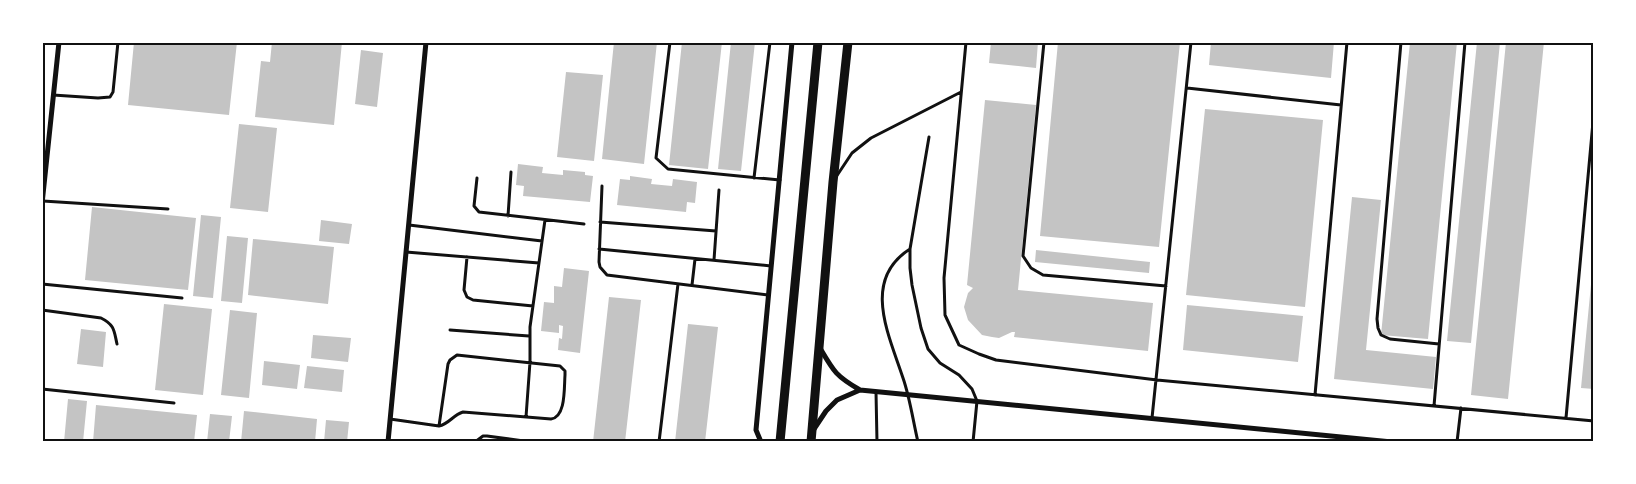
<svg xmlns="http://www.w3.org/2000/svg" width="1636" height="484" viewBox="0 0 1636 484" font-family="Spectral,serif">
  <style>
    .building { fill: #c4c4c4 }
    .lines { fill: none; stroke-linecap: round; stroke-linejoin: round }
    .service { stroke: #111; stroke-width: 3 }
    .minor { stroke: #111; stroke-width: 5 }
    .tertiary { stroke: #111; stroke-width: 9 }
    .neatline { fill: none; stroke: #111; stroke-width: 2 }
  </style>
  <rect width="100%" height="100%" fill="#fff"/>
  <path class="building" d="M134,42H237L229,115L128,105Z
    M272,42H342L334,125L255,117L261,61L270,62Z
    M614,42H657L644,164L602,159Z
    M682,42H722L708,169L669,165Z
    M731,42H755L741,171L718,169Z
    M991,42H1038L1036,68L989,63Z
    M1058,42H1180L1159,247L1040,236Z
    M1211,42H1334L1331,78L1209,65Z
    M1410,42H1457L1428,339L1381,335Z
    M1477,42H1500L1471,343L1447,341Z
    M1506,42H1544L1508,399L1471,395Z
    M361,50L383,53L377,107L355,104Z
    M566,72L603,75L594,161L557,157Z
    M985,100L1036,105L1018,290L1153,303L1148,351L1014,337L1015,332H1012L999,338L992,337L982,335L968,320L964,307L968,293L973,288L967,285Z
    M1205,109L1323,120L1305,307L1186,295Z
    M239,124L277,128L268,212L230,208Z
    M518,164L543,167L542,173L563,175V170L585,172V175L593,176L590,202L523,196L524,186L516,185Z
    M630,176L652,179L651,184L672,186L673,179L697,182L695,203L687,202L686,212L617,205L620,179L630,180Z
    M1352,197L1381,200L1366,350L1436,357L1433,389L1334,379Z
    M92,207L196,218L188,290L85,280Z
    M201,215L221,217L213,298L193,296Z
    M321,220L352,224L349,244L319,241Z
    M227,236L248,238L242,303L221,301Z
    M253,239L334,247L328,304L248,295Z
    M1036,250L1150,262L1149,273L1035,262Z
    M564,268L589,271L580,353L558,350L559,338L562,339L563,326L559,325V333L541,331L544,302L554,303V286L562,287Z
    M1592,274H1594V389L1581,388Z
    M609,297L641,300L625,442H593Z
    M164,304L212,309L203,395L155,390Z
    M1187,305L1303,316L1298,362L1183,350Z
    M230,310L257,313L249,398L221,395Z
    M688,324L718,327L705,442H675Z
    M81,329L106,332L103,367L77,364Z
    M313,335L351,338L348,362L311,358Z
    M264,361L300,365L297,389L262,385Z
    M307,366L344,370L342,392L304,388Z
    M68,399L87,401L83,442H64Z
    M96,405L197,415L194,442H93Z
    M244,411L317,419L315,442H241Z
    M210,414L232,416L229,442H207Z
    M326,420L349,422L347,442H324Z"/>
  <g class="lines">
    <path class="service" d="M670,42L656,158L668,169L780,180
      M966,42L944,278L945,315L959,345L979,354L996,360L1157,380L1594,421
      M1044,42L1023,256L1031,268L1043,275L1166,286
      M1401,42L1377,319L1378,328L1381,335L1390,339L1439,344
      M1187,88L1341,105
      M53,95L98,98L110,97L113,92L118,42
      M929,137L910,249V268L912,285L921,328L928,349L940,363L959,375L972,389L977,401L973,442
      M836,177L852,153L871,138L961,92
      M477,178L474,206L479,212L584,224
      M754,178L770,42
      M602,186L599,262L600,267L607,275L768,295
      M43,201L168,209
      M508,216L511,172
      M600,222L716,231
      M409,225L542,241
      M599,249L771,266
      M910,249C861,280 889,335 903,378C910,398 913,421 918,442
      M406,252L539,263
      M467,257L464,290L467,297L473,300L533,306
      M714,260L719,190
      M42,284L182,298
      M692,285L695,259
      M42,310L101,318C115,325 114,331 117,344
      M450,330L529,336
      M457,355L560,366L565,371V375C564,388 566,417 551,419L463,412C453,415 449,424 439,426L448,364L450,360Z
      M42,389L174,403
      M876,392L877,442
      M1315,395L1347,42
      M1434,406L1465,42
      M526,417L530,362V327L545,220
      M1152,418L1191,42
      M1566,418L1594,111
      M390,419L439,426
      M475,442L483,436H487L531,442
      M659,442L678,284
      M1457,442L1461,408"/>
    <path class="minor" d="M42,204L59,42
      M820,348C834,372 836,376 860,390L1392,442
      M814,429L826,411L837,400L860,390
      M388,442L426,42
      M761,442L756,430L792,42"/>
    <path class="tertiary" d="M780,442L818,42
      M811,442L833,182L848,42"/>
  </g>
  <rect width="1636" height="484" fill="none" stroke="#ffffff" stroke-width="88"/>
  <rect x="44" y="44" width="1548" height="396" class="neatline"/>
</svg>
